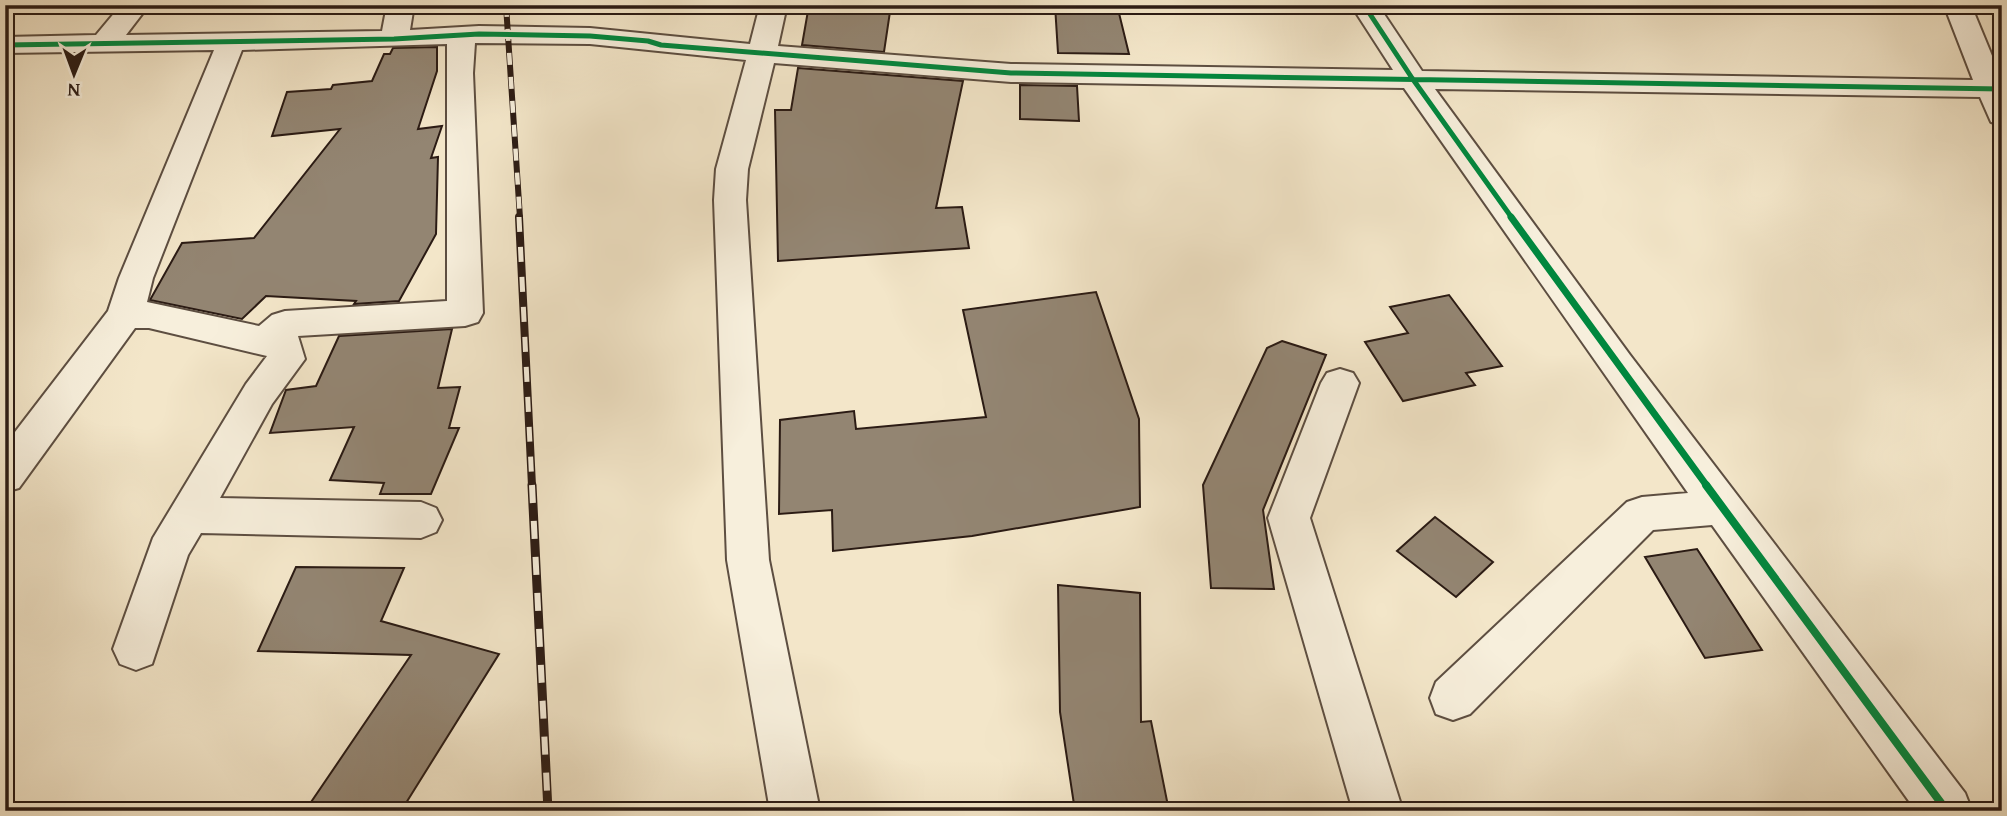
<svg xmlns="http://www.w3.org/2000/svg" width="2007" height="816" viewBox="0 0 2007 816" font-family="'Gentium Book Plus',serif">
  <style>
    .building { fill: #938572; stroke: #2b1b14; stroke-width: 2 }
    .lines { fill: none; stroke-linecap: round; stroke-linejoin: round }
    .minor-casing { stroke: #5d4e41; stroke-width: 4 }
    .minor { fill: #f7efdc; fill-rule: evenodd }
    .rail-far2-casing { stroke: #2b1b14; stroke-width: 6 }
    .rail-far1-casing { stroke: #2b1b14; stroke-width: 8 }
    .rail-casing { stroke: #2b1b14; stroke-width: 9 }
    .rail-far2 { stroke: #f7efdc; stroke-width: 4.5; stroke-dasharray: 12; stroke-linecap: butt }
    .rail-far1 { stroke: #f7efdc; stroke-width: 5; stroke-dasharray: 15; stroke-linecap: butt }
    .rail { stroke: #f7efdc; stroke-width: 6; stroke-dasharray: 18; stroke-linecap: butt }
    .cycleway-far2-casing { stroke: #f7efdc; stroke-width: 9 }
    .cycleway-far1-casing { stroke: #f7efdc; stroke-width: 11 }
    .cycleway-casing { stroke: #f7efdc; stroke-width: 12 }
    .cycleway-far2 { stroke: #00873e; stroke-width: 5 }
    .cycleway-far1 { stroke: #00873e; stroke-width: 7 }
    .cycleway { stroke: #00873e; stroke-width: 8 }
  </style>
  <rect width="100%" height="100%" fill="#f3e6c9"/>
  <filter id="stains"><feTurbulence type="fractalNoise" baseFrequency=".00286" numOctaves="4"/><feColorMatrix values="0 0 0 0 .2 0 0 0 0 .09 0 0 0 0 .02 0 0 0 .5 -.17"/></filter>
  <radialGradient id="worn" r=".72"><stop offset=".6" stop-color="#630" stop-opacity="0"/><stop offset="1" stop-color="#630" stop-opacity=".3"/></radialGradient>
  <path class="building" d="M809,5H891L884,52L802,45Z
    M1055,5H1117L1129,54L1058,53Z
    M437,47V71L418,129L442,126L431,158L438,157L436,234L399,301L354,304L356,301L266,296L242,319L150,300L182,243L254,238L340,129L272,136L287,92L331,89L333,85L372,81L384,54H390L393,48Z
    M798,68L963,81L936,208L962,207L969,248L778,261L775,110H791Z
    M1020,85L1077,86L1079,121L1020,119Z
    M1096,292L1139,419L1140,507L972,536L833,551L832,510L779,514L780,420L854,411L856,429L986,417L963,310Z
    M1449,295L1502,366L1466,373L1475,385L1403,401L1365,342L1408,333L1390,307Z
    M452,329L438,388L460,387L449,428H459L431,494H380L384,483L330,480L354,427L270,433L286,390L316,386L339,336Z
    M1282,341L1326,355L1263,510L1274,589L1211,588L1203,485L1267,348Z
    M1435,517L1493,562L1456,597L1397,551Z
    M1697,549L1762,650L1705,658L1645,557Z
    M296,567L404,568L381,621L499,654L401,811H305L411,655L258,651Z
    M1058,585L1140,593L1141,722L1151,721L1169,811H1075L1060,712Z"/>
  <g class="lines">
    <defs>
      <path id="minor" d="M121,5H149L126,35L382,31L387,5H414L410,30L479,26L590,28L750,44L760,5H787L778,46L1011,64L1393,70L1351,5H1378L1422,71L1973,80L1944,5H1971L2002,80V125L1991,122L1980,97L1435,89L1630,355L1965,793L1972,811H1916L1712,525L1653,530L1470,714L1453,720L1436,714L1430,698L1436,682L1627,502L1642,497L1688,493L1404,88L1011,82L774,63L748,169L746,200L769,560L820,811H770L727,560L714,200L716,169L746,60L590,44L475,43L473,73L483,313L478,322L465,326L298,336L305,359L272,404L220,498L421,502L436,508L442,520L436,532L421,538L201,533L188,555L152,664L136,670L120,664L113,649L153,538L246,384L267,356L149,328H135L19,488L5,492V445L108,311L119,278L214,50L5,53V37L96,35ZM447,44V301L285,311L272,315L259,326L147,302L153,278L242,50Z
        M1340,369L1353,373L1359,383L1310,518L1403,811H1353L1268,518L1321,383L1327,373Z"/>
    </defs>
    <use href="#minor" class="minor-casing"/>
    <use href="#minor" class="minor"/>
    <defs>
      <path id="rail-far2" d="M506,5L520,218"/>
      <path id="rail-far1" d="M519,217L532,486"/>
      <path id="rail" d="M532,485L548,811"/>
    </defs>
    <use href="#rail-far2" class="rail-far2-casing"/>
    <use href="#rail-far1" class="rail-far1-casing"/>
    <use href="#rail" class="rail-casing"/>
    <use href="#rail-far2" class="rail-far2"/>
    <use href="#rail-far1" class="rail-far1"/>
    <use href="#rail" class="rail"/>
    <defs>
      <path id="cycleway-far2" d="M1364,5L1412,78L1512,218
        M5,45L394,39L479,34L590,36L648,41L661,45L1011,73L2002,89"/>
      <path id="cycleway-far1" d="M1511,217L1707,486"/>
      <path id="cycleway" d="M1706,485L1947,811"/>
    </defs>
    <use href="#cycleway-far2" class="cycleway-far2-casing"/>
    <use href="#cycleway-far1" class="cycleway-far1-casing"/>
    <use href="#cycleway" class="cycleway-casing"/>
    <use href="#cycleway-far2" class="cycleway-far2"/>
    <use href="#cycleway-far1" class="cycleway-far1"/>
    <use href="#cycleway" class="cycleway"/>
  </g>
  <rect width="2007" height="816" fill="none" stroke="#f3e6c9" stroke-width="28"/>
  <rect x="7" y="7" width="1993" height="802" fill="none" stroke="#2b1b14" stroke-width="3.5"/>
  <rect x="14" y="14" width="1979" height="788" fill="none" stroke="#2b1b14" stroke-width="2"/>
  <g transform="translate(74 74) rotate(181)" stroke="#f7efdc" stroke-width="5" paint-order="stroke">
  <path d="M0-5L12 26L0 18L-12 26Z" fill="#2b1b14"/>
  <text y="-10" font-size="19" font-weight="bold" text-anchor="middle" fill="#2b1b14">N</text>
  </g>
  <rect width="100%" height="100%" filter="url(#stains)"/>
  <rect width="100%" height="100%" fill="url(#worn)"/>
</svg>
